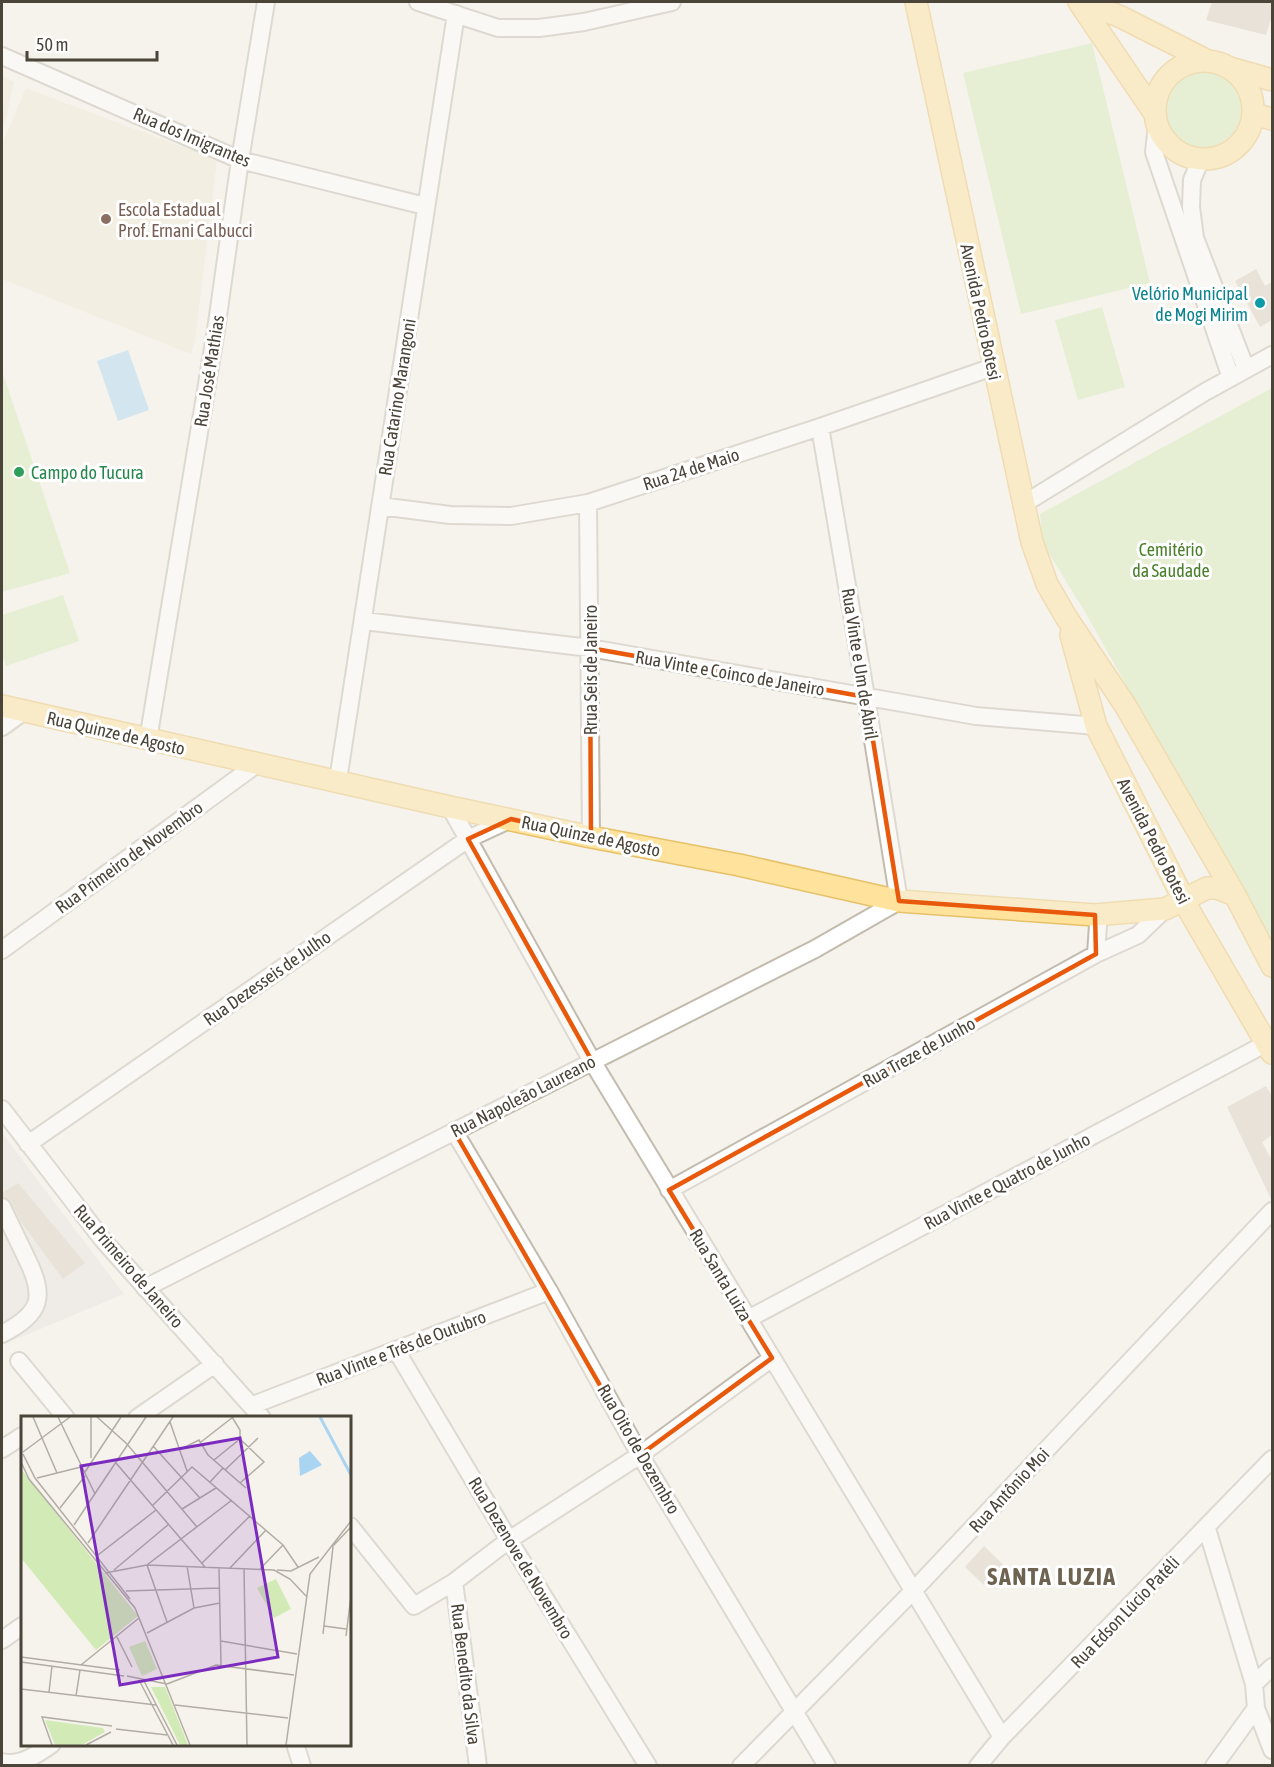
<svg xmlns="http://www.w3.org/2000/svg" width="1274" height="1767" viewBox="0 0 1274 1767" font-family="'Asap Condensed',sans-serif">
  <style>
    .industrial { fill: #e6e2dd }
    .education { fill: #efe8d6 }
    .green { fill: #d2eab5 }
    .water { fill: #a9d4f2 }
    .building { fill: #d8cfc1 }
    .lines { fill: none; stroke-linecap: round; stroke-linejoin: round }
    .minor-casing { stroke: #c2bbae; stroke-width: 20 }
    .major-casing { stroke: #e6c16a; stroke-width: 24 }
    .minor { stroke: #fff; stroke-width: 16 }
    .major { stroke: #ffe39c; stroke-width: 21 }
    .marked { fill: none; stroke: #e8590c; stroke-width: 4.5; stroke-linejoin: round }
    .education-dot { fill: #8d6e63; stroke: #fff; stroke-width: 2 }
    .culture-dot { fill: #0f9aa8; stroke: #fff; stroke-width: 2 }
    .leisure-dot { fill: #2e9e5b; stroke: #fff; stroke-width: 2 }
    .labels { text-anchor: middle; dominant-baseline: central; stroke-width: 6; stroke-linejoin: round; paint-order: stroke }
    .street-label { font-size: 18px; fill: #4b4439; stroke: #fff }
    .education-label { font-size: 18px; fill: #785e54; stroke: #fff; text-anchor: start }
    .culture-label { font-size: 18px; fill: #0d838f; stroke: #fff; text-anchor: end }
    .leisure-label { font-size: 18px; fill: #27864d; stroke: #fff; text-anchor: start }
    .park-label { font-size: 18px; fill: #4a7f2a; stroke: #fff }
    .district-label { font-size: 24px; font-weight: bold; letter-spacing: 1.5px; fill: #6e6250; stroke: #fff }
    .inset-river { fill: none; stroke: #a9d4f2; stroke-width: 3 }
    .inset-road { fill: none; stroke: #b2ada4; stroke-width: 1.5 }
    .view { fill: #7b2cbf; fill-opacity: 0.15; stroke: #7b2cbf; stroke-width: 3 }
    .inset-edge { fill: none; stroke: #4b4439; stroke-width: 3 }
  </style>
  <rect width="100%" height="100%" fill="#f6f3ec"/>
  <path class="industrial" d="M2,1133L124,1294L2,1345Z"/>
  <path class="education" d="M2,76L14,82L2,135Z
    M26,88L217,160L195,340L191,354L2,279V145Z"/>
  <path class="green" d="M1092,43L1150,283L1021,314L963,73Z
    M1163 109a39 39 0 1 1 78 0a39 39 0 1 1-78 0Z
    M1102,307L1125,387L1078,400L1055,320Z
    M2,371L70,573L2,592Z
    M1272,388V944L1085,612L1043,544L1040,514Z
    M63,595L79,641L6,666L2,653V615Z"/>
  <path class="water" d="M128,350L149,410L118,421L97,361Z"/>
  <path class="building" d="M1212,2H1272V16L1266,35L1206,20Z
    M1256,269L1265,286L1272,282V320L1260,327L1235,281Z
    M1266,1086L1272,1096V1135L1262,1142L1272,1160V1201L1227,1107Z
    M18,1183L85,1263L63,1279L21,1222L11,1202L2,1196V1193Z
    M984,1546L1013,1574L994,1589L988,1579L984,1585L965,1567Z"/>
  <g class="lines">
    <defs>
      <path id="minor" d="M418,2L498,28H539L584,22L672,2
        M2,56L240,160L425,206
        M1157,125L1154,152L1231,378
        M1201,159L1192,180L1191,207L1195,238L1246,369
        M588,503L591,837
        M1022,505L1205,392L1272,355
        M380,506L450,515L511,516L588,503L820,427L993,367
        M364,621L590,648L976,716L1096,726
        M2,727L23,712
        M148,740L216,330L240,160L266,2
        M338,780L456,14
        M450,807L592,1061L1002,1737
        M1095,915L1098,925L1096,954
        M2,950L257,764
        M2,1109L103,1240L262,1418
        M454,1131L549,1291L640,1455L827,1766
        M28,1144L468,839L511,819
        M669,1190L1096,954L1138,935L1165,909
        M2,1207C10,1224 18,1240 26,1257C46,1297 42,1313 2,1334
        M145,1288L815,949L899,901L866,697L820,427
        M748,1319L1267,1043
        M396,1350L509,1540L648,1766
        M19,1361L66,1418
        M253,1405L549,1291
        M137,1418L215,1364
        M2,1449L22,1436
        M350,1526L414,1606L454,1582L509,1540L640,1455L772,1358
        M1207,1529L1254,1684L1256,1708L1272,1750
        M454,1582L478,1766
        M2,1640L22,1626
        M1254,1684L1272,1667
        M295,1744L302,1766
        M2,1762C19,1767 38,1754 52,1744
        M741,1766L913,1591L1272,1211
        M978,1766L1002,1737L1272,1459
        M1214,1766L1256,1708"/>
      <path id="major" d="M916,2L1032,542L1047,584L1066,617L1125,705L1235,895L1272,966
        M1079,2L1155,114
        M1082,2L1121,17L1208,61
        M1155 110a49 49 0 1 1 98 0a49 49 0 1 1-98 0Z
        M1230,68L1272,80
        M1253,114L1272,119
        M1071,635L1096,726L1190,912L1272,1053
        M2,706L450,807L591,837L739,865L899,901L1095,915L1165,909L1207,888H1217L1235,895"/>
    </defs>
    <use href="#minor" class="minor-casing"/>
    <use href="#major" class="major-casing"/>
    <use href="#minor" class="minor"/>
    <use href="#major" class="major"/>
  </g>
  <path d="M0 0H1274V1767H0ZM590,648L866,697L899,901L1095,915L1096,954L669,1190L772,1358L640,1455L454,1131L592,1061L468,839L511,819L591,837Z" fill="#f6f3ec" fill-opacity=".55" fill-rule="evenodd"/>
  <path class="marked" d="M590,648L866,697L899,901L1095,915L1096,954L669,1190L772,1358L640,1455L454,1131L592,1061L468,839L511,819L591,837Z"/>
  <circle class="education-dot" cx="106" cy="219" r="6"/>
  <circle class="culture-dot" cx="1260" cy="303" r="6"/>
  <circle class="leisure-dot" cx="19" cy="472" r="6"/>
  <g class="labels">
    <g class="street-label">
      <text transform="translate(192 137) rotate(23)">Rua dos Imigrantes</text>
      <text transform="translate(981 312) rotate(78)">Avenida Pedro Botesi</text>
      <text transform="translate(209 371) rotate(-81)">Rua José Mathias</text>
      <text transform="translate(397 397) rotate(-81)">Rua Catarino Marangoni</text>
      <text transform="translate(691 469) rotate(-18)">Rua 24 de Maio</text>
      <text transform="translate(860 664) rotate(81)">Rua Vinte e Um de Abril</text>
      <text transform="translate(590 670) rotate(-90)">Rrua Seis de Janeiro</text>
      <text transform="translate(730 673) rotate(10)">Rua Vinte e Coinco de Janeiro</text>
      <text transform="translate(116 733) rotate(13)">Rua Quinze de Agosto</text>
      <text transform="translate(591 836) rotate(12)">Rua Quinze de Agosto</text>
      <text transform="translate(1154 841) rotate(63)">Avenida Pedro Botesi</text>
      <text transform="translate(129 857) rotate(-36)">Rua Primeiro de Novembro</text>
      <text transform="translate(267 978) rotate(-35)">Rua Dezesseis de Julho</text>
      <text transform="translate(919 1052) rotate(-29)">Rua Treze de Junho</text>
      <text transform="translate(523 1096) rotate(-27)">Rua Napoleão Laureano</text>
      <text transform="translate(1007 1181) rotate(-28)">Rua Vinte e Quatro de Junho</text>
      <text transform="translate(129 1266) rotate(49)">Rua Primeiro de Janeiro</text>
      <text transform="translate(721 1275) rotate(59)">Rua Santa Luiza</text>
      <text transform="translate(401 1348) rotate(-21)">Rua Vinte e Três de Outubro</text>
      <text transform="translate(639 1449) rotate(60)">Rua Oito de Dezembro</text>
      <text transform="translate(1009 1490) rotate(-47)">Rua Antônio Moi</text>
      <text transform="translate(521 1558) rotate(59)">Rua Dezenove de Novembro</text>
      <text transform="translate(1125 1612) rotate(-46)">Rua Edson Lúcio Patéli</text>
      <text transform="translate(466 1674) rotate(83)">Rua Benedito da Silva</text>
    </g>
    <g class="education-label">
      <text x="118" y="209">Escola Estadual<tspan x="118" dy="21">Prof. Ernani Calbucci</tspan></text>
    </g>
    <g class="culture-label">
      <text x="1248" y="293">Velório Municipal<tspan x="1248" dy="21">de Mogi Mirim</tspan></text>
    </g>
    <g class="leisure-label">
      <text x="31" y="472">Campo do Tucura</text>
    </g>
    <g class="park-label">
      <text x="1171" y="549">Cemitério<tspan x="1171" dy="21">da Saudade</tspan></text>
    </g>
    <g class="district-label">
      <text x="1052" y="1576">SANTA LUZIA</text>
    </g>
  </g>
  <g transform="translate(21 1416)">
    <rect width="330" height="330" fill="#f6f3ec"/>
    <path d="M0,53L117,200L75,234L0,142ZM255,163L270,193L253,202L236,172ZM124,225L136,253L121,260L108,231ZM130,271H144L167,329H159ZM24,304L82,312L84,316L61,329H34Z" fill="#d2eab5"/>
    <path d="M289,35L301,49L279,60L278,42Z" fill="#a9d4f2"/>
    <path class="inset-river" d="M299,1L330,59"/>
    <path class="inset-road" d="M12,1L36,57M37,1L74,78M70,1V42M76,1L106,28L176,111M211,1L219,14V23M149,6L166,55M180,26L212,1M132,30L179,82M160,33L178,24L187,39L225,72M2,36L49,1M2,38L14,62L109,183M193,44L219,23L243,46L219,67M0,46L8,63L114,192L169,329M95,47L184,151M204,54L237,22M64,56L100,1M16,62L60,51M189,66L202,52M132,89L171,51L262,129L277,151M39,92L64,60M161,93L195,72M53,109L125,1M67,127L152,1M311,131L330,111M77,139L135,94M181,147L229,100M166,150L173,192M198,152L200,249M209,152L245,114M223,152L226,329M239,153L262,129M93,154L148,108M256,154L270,155L298,141M84,157L126,149L253,154L269,163L285,180M105,175L199,172M146,206L126,149L211,84M303,210L325,213M126,217L173,192L199,187M302,218L312,131M325,220L330,180M96,221L111,251M200,225L276,238M0,241L99,254M0,246L103,260M60,249L118,202M106,260L146,268M118,264L152,329M123,265L156,329M146,268L195,249L273,259M0,273L135,289M28,276L31,250M55,280L59,254M154,289L267,302M95,313L146,319M31,329L21,301L91,310M65,329L90,316M265,329L289,158L330,105"/>
    <path class="view" d="M219,22L257,241L99,269L60,50Z"/>
    <rect width="330" height="330" class="inset-edge"/>
  </g>
  <rect width="1274" height="1767" fill="none" stroke="#4b4439" stroke-width="6"/>
  <path d="M27 51v9h130v-9" fill="none" stroke="#4b4439" stroke-width="3"/>
  <text x="36" y="51" font-size="18" fill="#4b4439" stroke="#ffffff" stroke-width="4.5" paint-order="stroke">50 m</text>
</svg>
